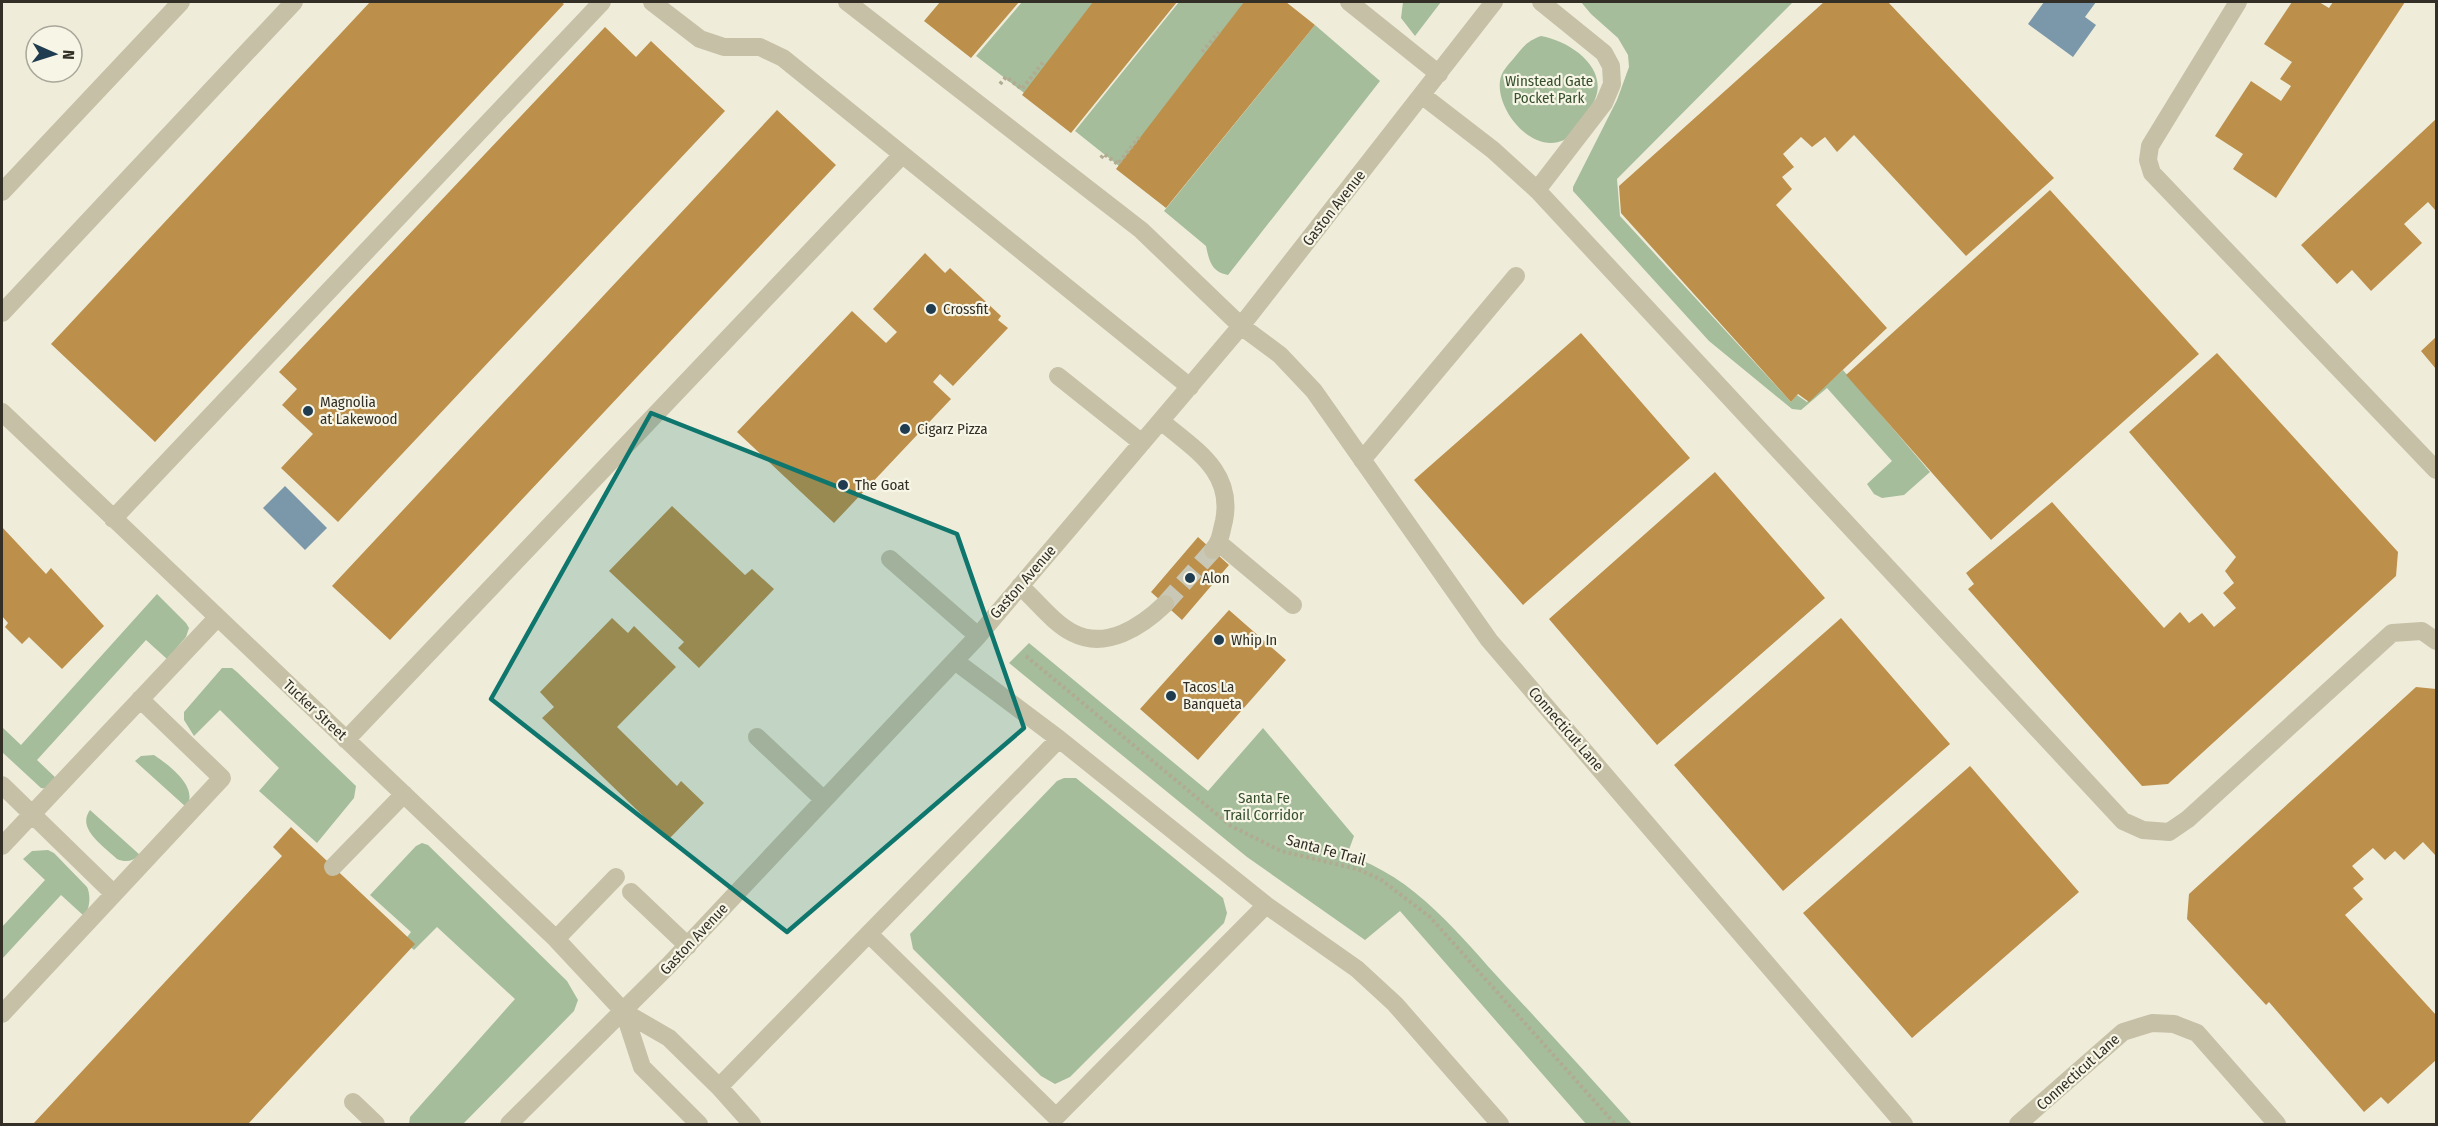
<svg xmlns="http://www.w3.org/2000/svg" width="2438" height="1126" viewBox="0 0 2438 1126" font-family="'Fira Sans Condensed',sans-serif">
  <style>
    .green { fill: #a5bd9b }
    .water { fill: #7b97aa }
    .building { fill: #bc8f4b }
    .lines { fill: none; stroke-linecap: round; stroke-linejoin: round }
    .minor-tunnel { stroke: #c9c7b6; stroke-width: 18; stroke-dasharray: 18 9; stroke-linecap: butt }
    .path { stroke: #b1ab91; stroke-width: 4; stroke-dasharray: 3 3; stroke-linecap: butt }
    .minor { stroke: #c6c0a7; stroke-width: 18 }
    .marked { fill: #0f766e; fill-opacity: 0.2; stroke: #0f766e; stroke-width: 4.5; stroke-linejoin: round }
    .poi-dot { fill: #203c51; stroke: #f7f6e6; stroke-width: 2 }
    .labels { text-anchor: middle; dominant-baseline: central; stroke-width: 4.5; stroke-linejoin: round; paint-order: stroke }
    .park-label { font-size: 15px; fill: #364f2d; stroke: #f7f6e6 }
    .street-label { font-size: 15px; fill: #332f27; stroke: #f7f6e6 }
    .poi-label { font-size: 15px; fill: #332f27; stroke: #f7f6e6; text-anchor: start }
  </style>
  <rect width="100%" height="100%" fill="#efedda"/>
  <path class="green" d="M1022,2H1100L1028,96L976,56Z
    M1179,2H1253L1124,170L1075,131Z
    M1403,2H1441L1415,36L1401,18Z
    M1581,2H1793L1617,179L1620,216L1791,402L1797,395L1807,402L1843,370L1930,472L1904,495L1882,498L1874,494L1867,484L1892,461L1827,388L1801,410L1792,409L1709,341L1573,191V187L1617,100L1629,67L1628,55L1618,38L1591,14Z
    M1315,25L1380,81L1228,275C1211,272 1209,260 1206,246L1164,211Z
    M1541,36C1574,42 1615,73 1590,108C1583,119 1576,133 1564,140C1533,155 1496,111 1500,81C1501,72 1508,65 1514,58C1523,47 1527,41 1541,36Z
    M157,594L186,623L189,628L186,637L167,659L146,640L37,760L58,780L48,789L41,788L2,752V727L21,745Z
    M1029,643L1208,791L1263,728L1354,836L1347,855C1416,877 1459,935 1506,986C1549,1032 1591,1078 1632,1124H1586L1400,911L1365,940L1247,857L1009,663Z
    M222,668H232L237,672L356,786L354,798L317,843L259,791L279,768L220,710L194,736L184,720V712Z
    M154,755C169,765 200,788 186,807L135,761L141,756Z
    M1064,778H1076L1223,898L1227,913L1224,923L1070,1077L1055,1084L1041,1076L913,949L910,934L1057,781Z
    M90,810L140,855C133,861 126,863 117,859C104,846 76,829 90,810Z
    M422,843L428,845L567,981L578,1000L574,1011L463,1124H409L410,1117L515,999L437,927L414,950L404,941L411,932L370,895L416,846Z
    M48,850L54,853L87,887C91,895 90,909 84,916L61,895L2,959V927L45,880L23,859L32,851Z"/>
  <path class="water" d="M2044,2H2096L2085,17L2096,25L2073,57L2028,24Z
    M285,486L327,528L305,550L263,508Z"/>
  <path class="building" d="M370,2H561L564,4L155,442L51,344Z
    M940,2H1019L971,58L924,21Z
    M1093,2H1177L1071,133L1022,95Z
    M1244,2H1286L1315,25L1166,208L1116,169Z
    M1824,2H1888L2054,178L1966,256L1854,135L1837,152L1825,137L1812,147L1801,137L1783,154L1794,167L1782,177L1792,189L1776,205L1887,328L1809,402L1798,394L1791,402L1621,213L1619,186Z
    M2292,2H2319L2329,8L2333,2H2405L2276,198L2233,169L2243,154L2215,136L2251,81L2281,101L2291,86L2280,79L2292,62L2264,44Z
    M605,27L636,57L651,41L725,111L338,522L281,468L313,434L282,405L297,389L279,372Z
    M777,110L836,165L390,640L332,586Z
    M2436,119V211L2428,202L2404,224L2422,243L2371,291L2352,270L2337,284L2301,245Z
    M2050,190L2199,354L1991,540L1846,375Z
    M925,253L945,273L950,268L1001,316L998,320L1008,328L953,386L940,374L933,382L951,399L834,523L737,432L852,311L886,343L897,332L873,309Z
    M1581,333L1690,458L1523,605L1414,480Z
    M2436,337V369L2421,351Z
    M2217,353L2398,552L2396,576L2168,784L2142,786L1968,589L1974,584L1966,573L2052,502L2164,628L2180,612L2189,623L2202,613L2214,627L2236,608L2223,593L2234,583L2225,571L2236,557L2129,432Z
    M1715,472L1825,598L1657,745L1549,619Z
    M672,506L745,575L752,569L774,589L699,668L678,648L684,642L609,571Z
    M2,527L46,574L51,568L104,626L62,669L29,637L22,644L5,627L8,623L2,616Z
    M1198,537L1229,565L1182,620L1151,592Z
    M1229,610L1286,660L1198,760L1140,709Z
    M612,618L628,633L634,626L676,667L617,727L677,786L681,781L704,803L668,840L542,718L554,707L540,692Z
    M1841,618L1950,744L1783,891L1674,765Z
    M2416,687L2436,689V856L2423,842L2404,860L2395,851L2385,860L2373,848L2352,866L2364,879L2353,888L2363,899L2345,915L2436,1015V1060L2388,1104L2381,1097L2364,1112L2269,1002L2266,1005L2187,919L2189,894Z
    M1970,766L2079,892L1912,1038L1803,913Z
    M291,827L415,944L248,1124H33L282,856L273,847Z"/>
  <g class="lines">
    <path class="minor-tunnel" d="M1165,604L1213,550"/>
    <path class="path" d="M1202,52L1219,32
      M1000,84L1006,77L1022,89L1044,61
      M1101,158L1104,154L1118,164L1139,137
      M1026,656L1231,826L1281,851L1357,869L1380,879L1430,917L1615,1124"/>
    <path class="minor" d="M652,2L700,39L724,47H760L783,58L1190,387
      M847,2L1141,230L1241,326L1280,355L1314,391L1489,640L1904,1124
      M1349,2L1439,74
      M2238,2L2150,146L2148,160L2152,173L2436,470
      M1423,96L1493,150L1537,190L1604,103L1612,84L1611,66L1604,53L1541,2
      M1537,190L2123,821L2143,830L2169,832L2188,819L2392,633L2422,631L2436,641
      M2,192L181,2
      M2,313L294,2
      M1058,376L1142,443
      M2,412L556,939L624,1012L669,1038L719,1087L752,1124
      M1161,421C1194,449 1234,471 1224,521C1221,532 1221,541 1213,550
      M1362,460L1516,276
      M113,519L602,2
      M1219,543L1293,605
      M890,559L978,636
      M1020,586C1036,600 1053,623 1073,633C1106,650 1141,627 1165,604
      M955,661L1059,739L1266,905L1357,969L1395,1004L1500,1124
      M757,737L824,800
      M346,740L902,155
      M2,785L114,894
      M2,846L217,618
      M333,867L404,794
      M631,892L688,946
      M869,934L1056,1117L1266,905
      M556,939L616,877
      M624,1012L642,1067L699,1124
      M2,1014L222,778L140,699
      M719,1087L1059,739
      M353,1102L376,1124
      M509,1124L669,965L978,636L1241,326L1494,2
      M2018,1124L2123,1032L2152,1023L2174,1024L2197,1033L2277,1124"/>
  </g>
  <path class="marked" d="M651,413L957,534L1024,728L787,932L491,699Z"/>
  <g class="poi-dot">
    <circle cx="931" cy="309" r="6"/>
    <circle cx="308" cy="411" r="6"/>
    <circle cx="905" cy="429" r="6"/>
    <circle cx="843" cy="485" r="6"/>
    <circle cx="1190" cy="578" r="6"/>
    <circle cx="1219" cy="640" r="6"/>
    <circle cx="1171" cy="696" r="6"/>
  </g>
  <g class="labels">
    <g class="park-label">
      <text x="1549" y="81">Winstead Gate<tspan x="1549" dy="17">Pocket Park</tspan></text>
      <text x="1264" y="798">Santa Fe<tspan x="1264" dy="17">Trail Corridor</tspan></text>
    </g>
    <g class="street-label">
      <text transform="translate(1334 208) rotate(-52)">Gaston Avenue</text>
      <text transform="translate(1023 582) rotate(-49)">Gaston Avenue</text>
      <text transform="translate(315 710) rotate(43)">Tucker Street</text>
      <text transform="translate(1566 729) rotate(49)">Connecticut Lane</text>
      <text transform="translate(1326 850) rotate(15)">Santa Fe Trail</text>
      <text transform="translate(694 939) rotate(-47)">Gaston Avenue</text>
      <text transform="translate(2078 1072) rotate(-42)">Connecticut Lane</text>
    </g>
    <g class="poi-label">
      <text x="943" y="309">Crossfit</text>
      <text x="320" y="402">Magnolia<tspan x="320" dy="17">at Lakewood</tspan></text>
      <text x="917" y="429">Cigarz Pizza</text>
      <text x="855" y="485">The Goat</text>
      <text x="1202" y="578">Alon</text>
      <text x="1231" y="640">Whip In</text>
      <text x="1183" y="687">Tacos La<tspan x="1183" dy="17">Banqueta</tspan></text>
    </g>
  </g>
  <rect width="2438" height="1126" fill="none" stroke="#332f27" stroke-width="6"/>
  <g transform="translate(54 54) rotate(93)"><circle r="28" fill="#f7f6e6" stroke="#a9a69a" stroke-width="1.5"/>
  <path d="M0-4.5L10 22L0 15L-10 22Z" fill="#203c51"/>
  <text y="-9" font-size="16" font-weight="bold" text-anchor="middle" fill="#332f27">N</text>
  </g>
</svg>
